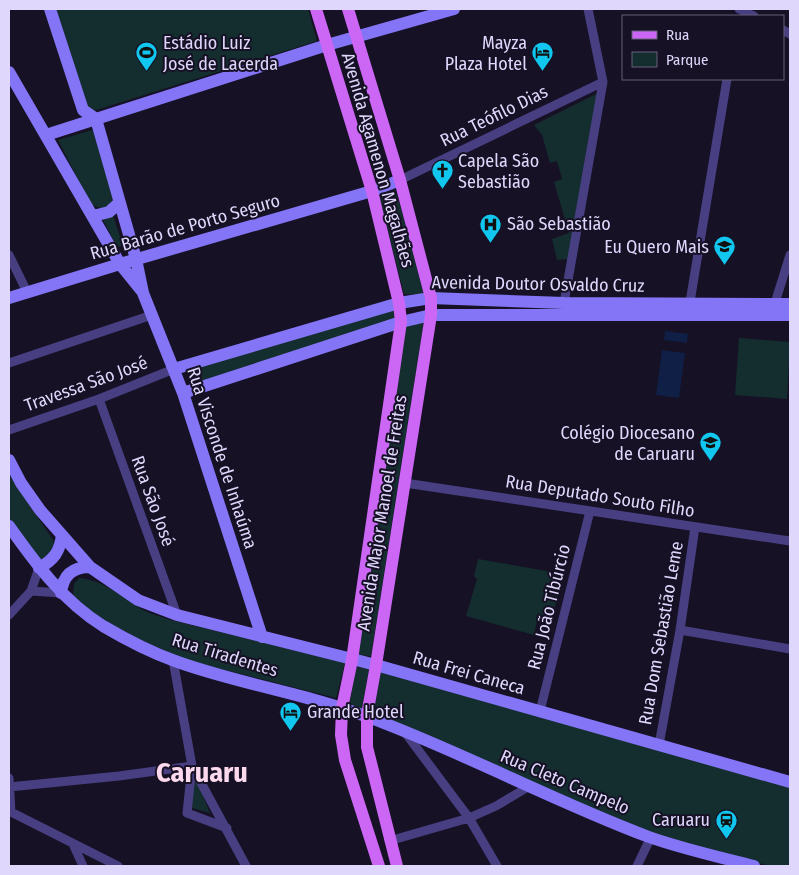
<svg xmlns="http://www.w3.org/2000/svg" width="799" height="875" viewBox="0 0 799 875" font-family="'Fira Sans Condensed',sans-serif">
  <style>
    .green { fill: #142d2f }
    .water { fill: #101f45 }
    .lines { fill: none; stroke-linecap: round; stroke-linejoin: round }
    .street { stroke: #473f81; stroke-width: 9 }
    .secondary { stroke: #8375f6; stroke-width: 12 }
    .primary { stroke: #cc66f5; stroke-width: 12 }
    .labels { text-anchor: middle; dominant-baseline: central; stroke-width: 4; stroke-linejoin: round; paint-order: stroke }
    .poi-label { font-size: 18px; fill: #dfd8fc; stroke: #161125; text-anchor: start }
    .street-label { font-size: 18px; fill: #dfd8fc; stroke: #161125 }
    .town-label { font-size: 28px; font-weight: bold; fill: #fdd9ed; stroke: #161125 }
  </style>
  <rect width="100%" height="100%" fill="#161125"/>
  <path class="green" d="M54,9H308L317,41L90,112Z
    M598,93L568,259L557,260L552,239L569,233L554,182L562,179L557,161L550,163L542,135L534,125Z
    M96,129L115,200L104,209L91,205L58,140Z
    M396,190L424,295L404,294L379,194Z
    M113,215L123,246L117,247L102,218Z
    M397,306V320L194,385L189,370Z
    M424,320L371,656L357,655L406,325Z
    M739,338L790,342L787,399L735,395Z
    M9,475L53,540L55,549L44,561C34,555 11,527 9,515C7,502 9,488 9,475Z
    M478,559L564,574L550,624L537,621L534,635L466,616L477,579L474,576Z
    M79,578C105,580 124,599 145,611C153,615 163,617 171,620L345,663L336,698L189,661L117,630L83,607L73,595L74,584Z
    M356,667L369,669L362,709L349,707Z
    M377,667L790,783V866H771L668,841L371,716Z
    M194,774L210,813L192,808Z"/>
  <path class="water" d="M665,331L688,334L687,343L664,340Z
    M662,350L685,353L679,398L656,395Z"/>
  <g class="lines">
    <path class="street" d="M739,9L754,16
      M783,30L790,34
      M400,180L603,82
      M9,255L27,292
      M690,302L727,79
      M564,303L603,82L588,9
      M775,303L790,255
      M9,363L152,315
      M99,399L177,615
      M9,430L99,399L174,369
      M405,483L790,541
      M31,591L61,593
      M9,615L31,591L39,568
      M680,630L790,649
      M173,660L192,766L246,866
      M540,711L590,511
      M404,731L469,818L497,866
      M659,745L680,630L695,527
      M9,778L11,812
      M9,787L119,776L192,766L187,813L227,828
      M9,811L118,866
      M389,841L469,818L496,806L528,787
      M73,844L83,866
      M637,866L651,837"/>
    <path class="secondary" d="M50,9L83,110L96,119L136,259L143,293L183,393L262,637
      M9,72L120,264L141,290
      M46,135L327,45L454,9
      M93,216L109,212L119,203
      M9,298L120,264L372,191L400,180
      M174,369L399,303L431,298L564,303L790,304
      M183,393L401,322L431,315H790
      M9,460L21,483L40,510L90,567L138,600L177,615L376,665L790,782
      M9,526C36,564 63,601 103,626C125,639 150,652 175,661C238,684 305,693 368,717C463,752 553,801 649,837C683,849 719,857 754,866
      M39,568C54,560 60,551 62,535
      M61,593C63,575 73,567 90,567"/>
    <path class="primary" d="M316,9L372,191L399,303L401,322L352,660L342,708L341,735L345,760L379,866
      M348,9L400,180L431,298V315L376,665L367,715V747L397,866"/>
  </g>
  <defs>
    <symbol id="stadium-pin" viewBox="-11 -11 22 30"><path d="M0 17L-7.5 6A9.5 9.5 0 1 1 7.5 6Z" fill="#11c6ef" stroke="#161125"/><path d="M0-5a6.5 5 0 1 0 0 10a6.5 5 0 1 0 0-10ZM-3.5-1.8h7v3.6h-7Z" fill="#111"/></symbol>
    <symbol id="hotel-pin" viewBox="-11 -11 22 30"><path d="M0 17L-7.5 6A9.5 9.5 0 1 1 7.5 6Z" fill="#11c6ef" stroke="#161125"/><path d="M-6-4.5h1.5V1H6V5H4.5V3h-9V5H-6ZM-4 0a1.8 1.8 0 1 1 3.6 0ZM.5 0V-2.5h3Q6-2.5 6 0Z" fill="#111"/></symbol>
    <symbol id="church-pin" viewBox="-11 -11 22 30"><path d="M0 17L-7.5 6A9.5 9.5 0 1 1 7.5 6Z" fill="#11c6ef" stroke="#161125"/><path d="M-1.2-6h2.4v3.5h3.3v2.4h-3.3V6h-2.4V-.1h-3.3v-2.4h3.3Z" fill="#111"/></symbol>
    <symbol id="hospital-pin" viewBox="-11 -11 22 30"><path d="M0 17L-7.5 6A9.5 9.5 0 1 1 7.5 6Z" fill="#11c6ef" stroke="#161125"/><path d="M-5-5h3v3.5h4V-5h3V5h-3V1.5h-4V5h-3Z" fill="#111"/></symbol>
    <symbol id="school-pin" viewBox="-11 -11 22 30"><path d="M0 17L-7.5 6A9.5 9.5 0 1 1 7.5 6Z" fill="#11c6ef" stroke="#161125"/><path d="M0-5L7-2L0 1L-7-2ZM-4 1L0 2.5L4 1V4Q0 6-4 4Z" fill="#111"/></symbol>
    <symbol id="station-pin" viewBox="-11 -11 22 30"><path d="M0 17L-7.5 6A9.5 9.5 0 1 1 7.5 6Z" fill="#11c6ef" stroke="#161125"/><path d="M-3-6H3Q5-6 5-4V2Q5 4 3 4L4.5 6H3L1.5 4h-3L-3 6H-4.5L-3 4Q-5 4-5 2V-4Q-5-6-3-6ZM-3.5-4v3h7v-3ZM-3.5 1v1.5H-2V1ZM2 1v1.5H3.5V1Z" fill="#111"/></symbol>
  </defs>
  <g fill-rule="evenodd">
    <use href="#stadium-pin" x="134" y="40" width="25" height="34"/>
    <use href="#hotel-pin" x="530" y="40" width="25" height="34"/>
    <use href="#church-pin" x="430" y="158" width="25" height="34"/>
    <use href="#hospital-pin" x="478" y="212" width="25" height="34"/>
    <use href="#school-pin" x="712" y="234" width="25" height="34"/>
    <use href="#school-pin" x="698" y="430" width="25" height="34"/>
    <use href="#hotel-pin" x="278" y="700" width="25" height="34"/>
    <use href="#station-pin" x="714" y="808" width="25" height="34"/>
  </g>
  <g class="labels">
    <g class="poi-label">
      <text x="163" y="43">Estádio Luiz<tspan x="163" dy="21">José de Lacerda</tspan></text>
      <text x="527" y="43" text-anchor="end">Mayza<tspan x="527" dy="21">Plaza Hotel</tspan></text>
      <text x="458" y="161">Capela São<tspan x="458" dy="21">Sebastião</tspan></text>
      <text x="507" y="224">São Sebastião</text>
      <text x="709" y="247" text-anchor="end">Eu Quero Mais</text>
      <text x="695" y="433" text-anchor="end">Colégio Diocesano<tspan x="695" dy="21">de Caruaru</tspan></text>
      <text x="307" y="712">Grande Hotel</text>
      <text x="710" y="820" text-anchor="end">Caruaru</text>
    </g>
    <g class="street-label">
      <text transform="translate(494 116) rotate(-26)">Rua Teófilo Dias</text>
      <text transform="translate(378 160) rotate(74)">Avenida Agamenon Magalhães</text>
      <text transform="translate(185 227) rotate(-16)">Rua Barão de Porto Seguro</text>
      <text transform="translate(538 284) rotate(1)">Avenida Doutor Osvaldo Cruz</text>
      <text transform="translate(86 384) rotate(-20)">Travessa São José</text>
      <text transform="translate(222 458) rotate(72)">Rua Visconde de Inhaúma</text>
      <text transform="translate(600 496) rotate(9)">Rua Deputado Souto Filho</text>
      <text transform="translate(153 501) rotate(70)">Rua São José</text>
      <text transform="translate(382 513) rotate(-81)">Avenida Major Manoel de Freitas</text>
      <text transform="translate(549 607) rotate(-76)">Rua João Tibúrcio</text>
      <text transform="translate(661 633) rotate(-80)">Rua Dom Sebastião Leme</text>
      <text transform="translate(225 655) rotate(17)">Rua Tiradentes</text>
      <text transform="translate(469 673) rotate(16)">Rua Frei Caneca</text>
      <text transform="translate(565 782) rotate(23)">Rua Cleto Campelo</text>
    </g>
    <g class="town-label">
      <text x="202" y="772">Caruaru</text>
    </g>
  </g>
  <rect width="799" height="875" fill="none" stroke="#dfd8fc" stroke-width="20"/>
  <rect x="622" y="15" width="162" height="65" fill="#161125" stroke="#66617b"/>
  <rect x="632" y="31" width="25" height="8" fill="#cc66f5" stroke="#66617b"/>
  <text x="666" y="40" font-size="15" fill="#dfd8fc">Rua</text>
  <rect x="632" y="52" width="25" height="15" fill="#142d2f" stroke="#66617b"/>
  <text x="666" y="65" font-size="15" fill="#dfd8fc">Parque</text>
</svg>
